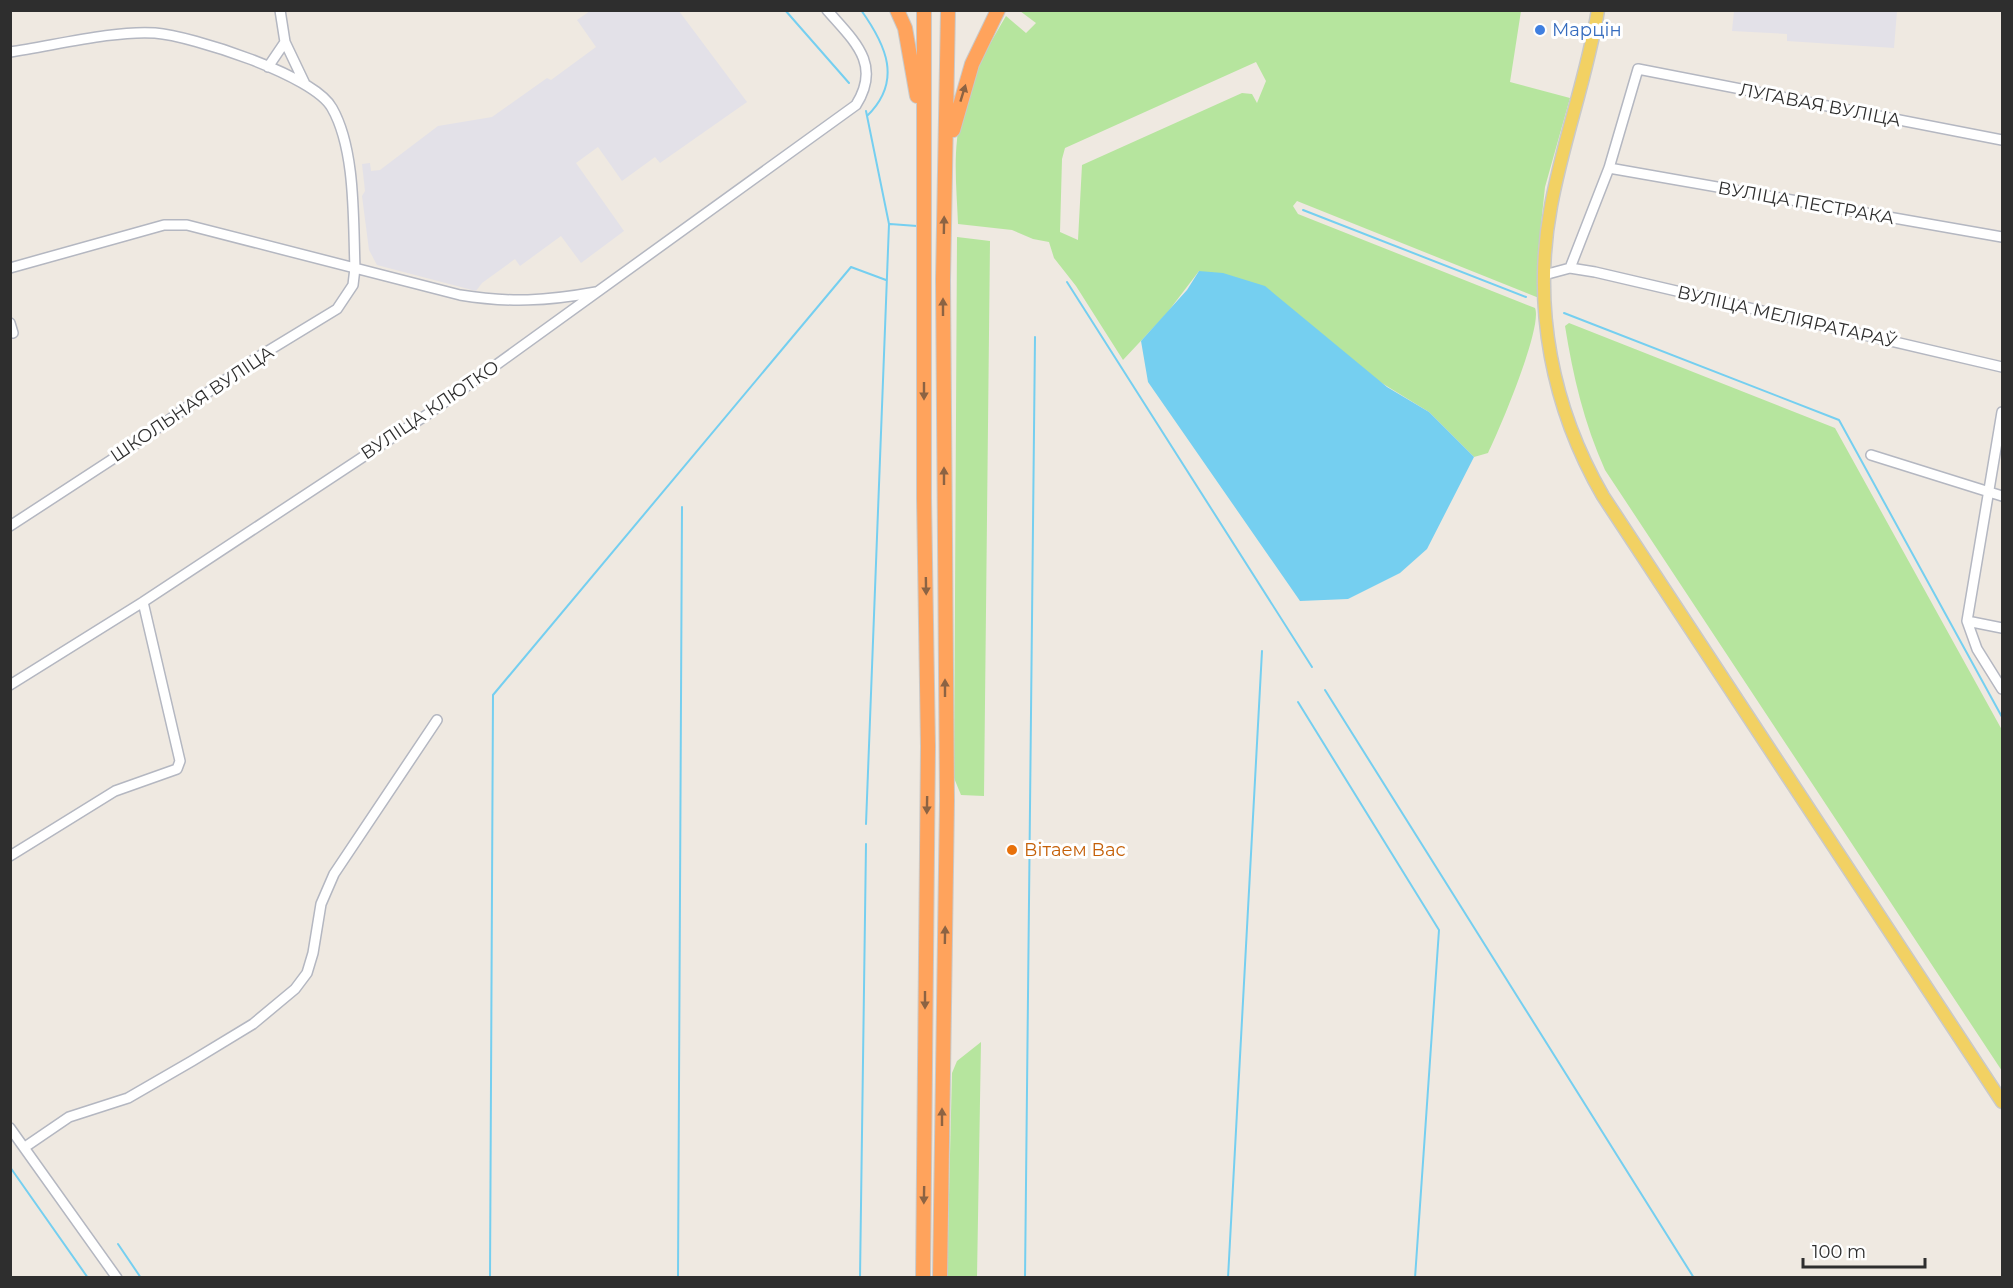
<svg xmlns="http://www.w3.org/2000/svg" width="2013" height="1288" viewBox="0 0 2013 1288" font-family="Montserrat,sans-serif">
  <style>
    .industrial { fill: #e3e1e8 }
    .green { fill: #b6e59e; fill-rule: evenodd }
    .water { fill: #75cff0 }
    .lines { fill: none; stroke-linecap: round; stroke-linejoin: round }
    .stream { stroke: #75cff0; stroke-width: 2 }
    .minor-casing { stroke: #b4b7c1; stroke-width: 12 }
    .major-casing { stroke: #c9c9c9; stroke-width: 15 }
    .highway-casing { stroke: #c9c9c9; stroke-width: 16 }
    .minor { stroke: #fff; stroke-width: 9 }
    .major { stroke: #f2d163; stroke-width: 12 }
    .highway { stroke: #ffa35c; stroke-width: 14 }
    .oneway { fill: #8c6343 }
    .shop-dot { fill: #3f7fe0; stroke: #fff; stroke-width: 2 }
    .food-dot { fill: #e8710a; stroke: #fff; stroke-width: 2 }
    .labels { text-anchor: middle; dominant-baseline: central; stroke-width: 6; stroke-linejoin: round; paint-order: stroke }
    .shop-label { font-size: 18px; fill: #366cbe; stroke: #fff; text-anchor: start }
    .street-label { font-size: 18px; fill: #2e2e2e; stroke: #fff }
    .food-label { font-size: 18px; fill: #c56008; stroke: #fff; text-anchor: start }
  </style>
  <rect width="100%" height="100%" fill="#efe9e1"/>
  <path class="industrial" d="M590,11H679L747,102L660,163L655,157L622,181L598,147L576,163L624,231L581,263L561,236L520,266L515,259L482,283L476,291L377,265L369,250L362,196L365,191L362,164L370,163L371,171L380,170L438,126L492,117L547,78L551,80L596,47L577,20Z
    M1734,11H1897L1894,48L1787,41V34L1732,31Z"/>
  <path class="green" d="M1020,11H1521L1510,82L1570,98L1545,187L1538,253L1539,298L1297,201L1293,206L1298,214L1535,308C1543,327 1499,431 1488,453L1474,457L1429,412L1199,271L1167,313L1123,360L1076,286L1054,258L1049,242L1033,239L1012,230L958,224C957,196 954,167 957,140C961,94 983,55 1006,16L1026,33L1036,23ZM1256,62L1266,81L1257,103L1252,94L1242,93L1082,165L1078,240L1060,232L1062,159L1065,148Z
    M957,237L990,241L984,796L961,795L954,778Z
    M1569,323L1835,428L2002,730V1071L1605,470C1584,423 1573,376 1565,326Z
    M981,1042L977,1277H947L952,1073L957,1061Z"/>
  <path class="water" d="M1199,271L1223,273L1265,286L1387,387L1429,412L1474,457L1427,549L1400,573L1348,599L1300,601L1148,382L1141,341L1187,290Z"/>
  <g class="lines">
    <path class="stream" d="M785,10L849,83
      M861,10C886,45 903,81 867,116
      M866,111L889,224L866,824
      M1303,210L1526,297
      M890,224L917,226
      M1067,282L1312,667
      M1564,313L1839,420L2002,717
      M1325,690L1694,1278
      M1298,702L1439,930L1415,1278
      M10,1167L88,1278
      M118,1244L141,1278
      M490,1278L493,695L851,267L886,280
      M678,1278L682,507
      M860,1278L866,844
      M1025,1278L1035,337
      M1228,1278L1262,651"/>
    <defs>
      <path id="minor" d="M280,10L285,42L305,84
        M10,52C52,46 115,30 155,33C192,36 314,75 332,108C356,150 353,221 355,268L353,285L337,309L255,359L128,449L10,526
        M268,67L285,42
        M1609,168L2002,237
        M10,268L164,225H187L460,295C509,303 547,301 596,292
        M1570,268L1609,168L1638,69L2002,140
        M1544,275L1570,268L1595,272L2002,367
        M10,323L13,333H10
        M2002,412L1967,621L1977,649L2002,689
        M1871,455L2002,496
        M1967,621L2002,628
        M10,685L143,602L431,412L856,105C882,64 854,41 827,10
        M10,856L115,791L177,769L180,761L143,602
        M10,1128L117,1278
        M25,1147L69,1117L128,1098L192,1061L253,1024L295,989L307,973L313,953L321,904L334,874L437,720"/>
      <path id="major" d="M1598,10C1587,77 1563,140 1551,206C1532,307 1552,408 1603,496L2002,1102"/>
      <path id="highway" d="M897,10L905,28L917,96
        M953,130L972,64L998,10
        M923,1278L928,746L924,498V10
        M940,1278L947,801L943,280L948,10"/>
    </defs>
    <use href="#minor" class="minor-casing"/>
    <use href="#major" class="major-casing"/>
    <use href="#highway" class="highway-casing"/>
    <use href="#minor" class="minor"/>
    <use href="#major" class="major"/>
    <use href="#highway" class="highway"/>
  </g>
  <defs><path id="oneway-solid" d="M-6-.8H1V-3.2L6.5 0L1 3.2V.8H-6Z" transform="scale(1.5)"/></defs>
  <g class="oneway">
    <use href="#oneway-solid" transform="translate(963 93) rotate(-73)"/>
    <use href="#oneway-solid" transform="translate(944 225) rotate(-89)"/>
    <use href="#oneway-solid" transform="translate(943 307) rotate(-90)"/>
    <use href="#oneway-solid" transform="translate(924 391) rotate(90)"/>
    <use href="#oneway-solid" transform="translate(944 476) rotate(-90)"/>
    <use href="#oneway-solid" transform="translate(926 586) rotate(89)"/>
    <use href="#oneway-solid" transform="translate(945 688) rotate(-90)"/>
    <use href="#oneway-solid" transform="translate(927 805) rotate(91)"/>
    <use href="#oneway-solid" transform="translate(945 935) rotate(-89)"/>
    <use href="#oneway-solid" transform="translate(925 1000) rotate(90)"/>
    <use href="#oneway-solid" transform="translate(942 1117) rotate(-90)"/>
    <use href="#oneway-solid" transform="translate(924 1195) rotate(91)"/>
  </g>
  <circle class="shop-dot" cx="1540" cy="30" r="6"/>
  <circle class="food-dot" cx="1012" cy="850" r="6"/>
  <g class="labels">
    <g class="shop-label">
      <text x="1552" y="30">Марцін</text>
    </g>
    <g class="street-label">
      <text transform="translate(1820 105) rotate(11)">ЛУГАВАЯ ВУЛІЦА</text>
      <text transform="translate(1806 203) rotate(10)">ВУЛІЦА ПЕСТРАКА</text>
      <text transform="translate(1787 317) rotate(13)">ВУЛІЦА МЕЛІЯРАТАРАЎ</text>
      <text transform="translate(192 404) rotate(-34)">ШКОЛЬНАЯ ВУЛІЦА</text>
      <text transform="translate(430 410) rotate(-34)">ВУЛІЦА КЛЮТКО</text>
    </g>
    <g class="food-label">
      <text x="1024" y="850">Вітаем Вас</text>
    </g>
  </g>
  <rect width="2013" height="1288" fill="none" stroke="#2e2e2e" stroke-width="24"/>
  <path d="M1803 1258v9h122v-9" fill="none" stroke="#2e2e2e" stroke-width="3"/>
  <text x="1812" y="1258" font-size="18" fill="#2e2e2e" stroke="#ffffff" stroke-width="4.5" paint-order="stroke">100 m</text>
</svg>
